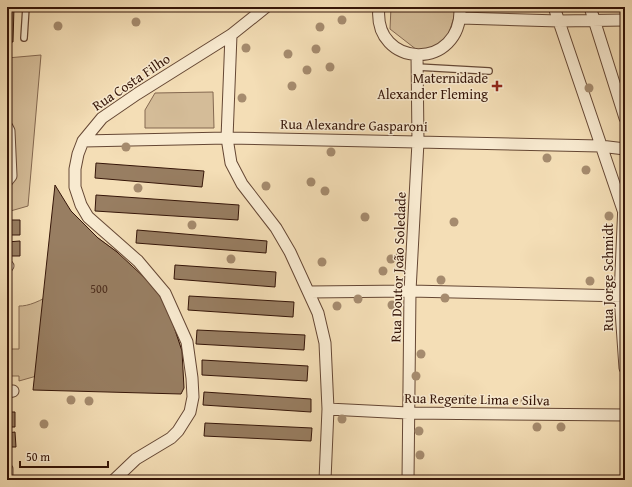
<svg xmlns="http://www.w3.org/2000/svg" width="632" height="487" viewBox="0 0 632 487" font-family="'Gentium Book Plus',serif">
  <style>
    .green { fill: #d4bc98; stroke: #846850 }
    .building { fill: #987e62; stroke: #351508 }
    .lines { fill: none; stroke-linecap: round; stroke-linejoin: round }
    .lane-casing { stroke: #654734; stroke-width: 8 }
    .street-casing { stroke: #654734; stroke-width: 13 }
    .lane { stroke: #f8ead0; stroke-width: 5.5 }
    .street { stroke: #f8ead0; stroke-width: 11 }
    .tree { fill: #a58b6e }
    .poi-dot { fill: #8f2418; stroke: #f8ead0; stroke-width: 1.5 }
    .labels { text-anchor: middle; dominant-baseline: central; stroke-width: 3; stroke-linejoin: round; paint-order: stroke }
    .number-label { font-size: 12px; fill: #4e2f1e }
    .poi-label { font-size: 14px; fill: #351508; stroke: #f8ead0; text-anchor: end }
    .street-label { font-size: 14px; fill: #351508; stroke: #f8ead0 }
  </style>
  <rect width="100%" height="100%" fill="#f4deb6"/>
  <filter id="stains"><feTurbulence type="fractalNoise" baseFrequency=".005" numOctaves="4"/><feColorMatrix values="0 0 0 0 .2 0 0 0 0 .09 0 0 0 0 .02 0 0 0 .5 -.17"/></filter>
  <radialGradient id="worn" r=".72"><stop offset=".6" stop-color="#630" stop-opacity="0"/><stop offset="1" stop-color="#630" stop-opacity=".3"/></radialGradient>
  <path class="green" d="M391,7H454L456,10L447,40L428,49L417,50L390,29Z
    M41,55L28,206L7,212V58Z
    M213,92L214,128H145V110L155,93Z
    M98,238L117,252L170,315L182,351L47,373L19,381V376H7V349H19V306C37,307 71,283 82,269C89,260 93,248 98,238Z"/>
  <path class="building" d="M7,7H14L13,42H7Z
    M96,163L204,171L202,187L95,178Z
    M55,185L71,211L98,238L117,252L146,279L160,296L170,315L182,351L184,388L181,394L33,390Z
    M96,195L239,205L238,220L95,211Z
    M7,220H20V235H7Z
    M137,230L267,241L266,253L136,243Z
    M20,241V256H7V242Z
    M175,265L276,272L275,287L174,279Z
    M189,296L294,302L293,317L188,310Z
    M197,330L305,335L304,350L196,344Z
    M202,360L308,366L307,381L202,375Z
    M204,392L311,399V412L203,405Z
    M7,412H15V427H7Z
    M205,423L312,428L311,441L204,436Z
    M15,432L16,447H7V433Z"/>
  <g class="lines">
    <defs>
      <path id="lane" d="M24,38L26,7
        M417,67L489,71"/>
      <path id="street" d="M379,7C372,69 463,72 460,7
        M554,7L623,210
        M590,7L625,118
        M461,18L559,21L625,20
        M231,35L227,138L231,163L242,184L276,228L290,252L318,313L325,343L328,409L325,480
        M7,127L9,131L11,176L7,181
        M83,141L227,138L600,146L625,149
        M624,203L620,296L625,368
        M7,266H8
        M309,292L410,291L625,296
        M7,392L13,391
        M328,409L408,413L625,415
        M7,469V480
        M114,480L136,459L171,438L178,431L190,412L193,397L192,378L187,342L165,293L138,261L88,217L81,205L75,187V169L78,154L83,141L102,118L137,94L231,35L266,7
        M408,480L410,291L418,142L417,55"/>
    </defs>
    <use href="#lane" class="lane-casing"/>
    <use href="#street" class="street-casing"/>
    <use href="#lane" class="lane"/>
    <use href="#street" class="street"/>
  </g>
  <g class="tree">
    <circle cx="342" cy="20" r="4.5"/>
    <circle cx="136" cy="22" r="4.5"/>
    <circle cx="58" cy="26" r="4.5"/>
    <circle cx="320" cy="27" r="4.5"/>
    <circle cx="246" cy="48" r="4.5"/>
    <circle cx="316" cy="49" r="4.5"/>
    <circle cx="288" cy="54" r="4.5"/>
    <circle cx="330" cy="67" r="4.5"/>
    <circle cx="307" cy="70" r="4.5"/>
    <circle cx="292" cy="86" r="4.5"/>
    <circle cx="589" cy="88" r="4.5"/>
    <circle cx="242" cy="98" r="4.5"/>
    <circle cx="126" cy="147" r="4.5"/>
    <circle cx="331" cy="152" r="4.5"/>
    <circle cx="547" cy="158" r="4.5"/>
    <circle cx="586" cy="170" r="4.5"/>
    <circle cx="311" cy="182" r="4.5"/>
    <circle cx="266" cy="186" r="4.5"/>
    <circle cx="138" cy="188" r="4.5"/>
    <circle cx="325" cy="191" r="4.5"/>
    <circle cx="609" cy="216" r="4.5"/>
    <circle cx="365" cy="217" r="4.5"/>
    <circle cx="454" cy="222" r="4.5"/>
    <circle cx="192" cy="225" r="4.5"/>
    <circle cx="400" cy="256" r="4.5"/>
    <circle cx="231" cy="259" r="4.5"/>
    <circle cx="391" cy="259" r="4.5"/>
    <circle cx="322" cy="262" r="4.5"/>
    <circle cx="383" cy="271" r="4.5"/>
    <circle cx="441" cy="280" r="4.5"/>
    <circle cx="590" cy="281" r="4.5"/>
    <circle cx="445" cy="298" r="4.5"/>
    <circle cx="358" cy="299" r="4.5"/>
    <circle cx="392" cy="305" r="4.5"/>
    <circle cx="337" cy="306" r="4.5"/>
    <circle cx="421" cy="354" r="4.5"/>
    <circle cx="416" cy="376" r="4.5"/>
    <circle cx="467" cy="399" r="4.5"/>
    <circle cx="71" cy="400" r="4.5"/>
    <circle cx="89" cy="401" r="4.5"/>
    <circle cx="525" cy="401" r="4.5"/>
    <circle cx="342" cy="419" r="4.5"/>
    <circle cx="44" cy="424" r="4.5"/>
    <circle cx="537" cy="427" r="4.5"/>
    <circle cx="561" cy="427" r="4.5"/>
    <circle cx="419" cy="431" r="4.5"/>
    <circle cx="420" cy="455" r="4.5"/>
  </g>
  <path class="poi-dot" d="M495 80h4v4h4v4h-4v4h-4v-4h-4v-4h4z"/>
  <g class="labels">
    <g class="number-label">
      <text x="99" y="288">500</text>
    </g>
    <g class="poi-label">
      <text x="488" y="78">Maternidade<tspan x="488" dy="16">Alexander Fleming</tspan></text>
    </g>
    <g class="street-label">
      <text transform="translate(131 82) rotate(-34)">Rua Costa Filho</text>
      <text transform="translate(354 125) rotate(1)">Rua Alexandre Gasparoni</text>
      <text transform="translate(398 267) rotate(-88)">Rua Doutor João Soledade</text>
      <text transform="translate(608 277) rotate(-90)">Rua Jorge Schmidt</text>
      <text transform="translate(477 399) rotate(1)">Rua Regente Lima e Silva</text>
    </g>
  </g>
  <rect width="632" height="487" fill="none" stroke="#f4deb6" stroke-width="24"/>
  <rect x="8" y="8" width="616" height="471" fill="none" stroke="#351508" stroke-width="2"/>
  <rect x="12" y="12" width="608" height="463" fill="none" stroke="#351508"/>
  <path d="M20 461v6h88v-6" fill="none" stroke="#351508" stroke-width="2"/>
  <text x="26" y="461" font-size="12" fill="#351508" stroke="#f8ead0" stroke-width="3" paint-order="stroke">50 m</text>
  <rect width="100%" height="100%" filter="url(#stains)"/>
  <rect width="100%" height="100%" fill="url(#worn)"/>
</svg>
